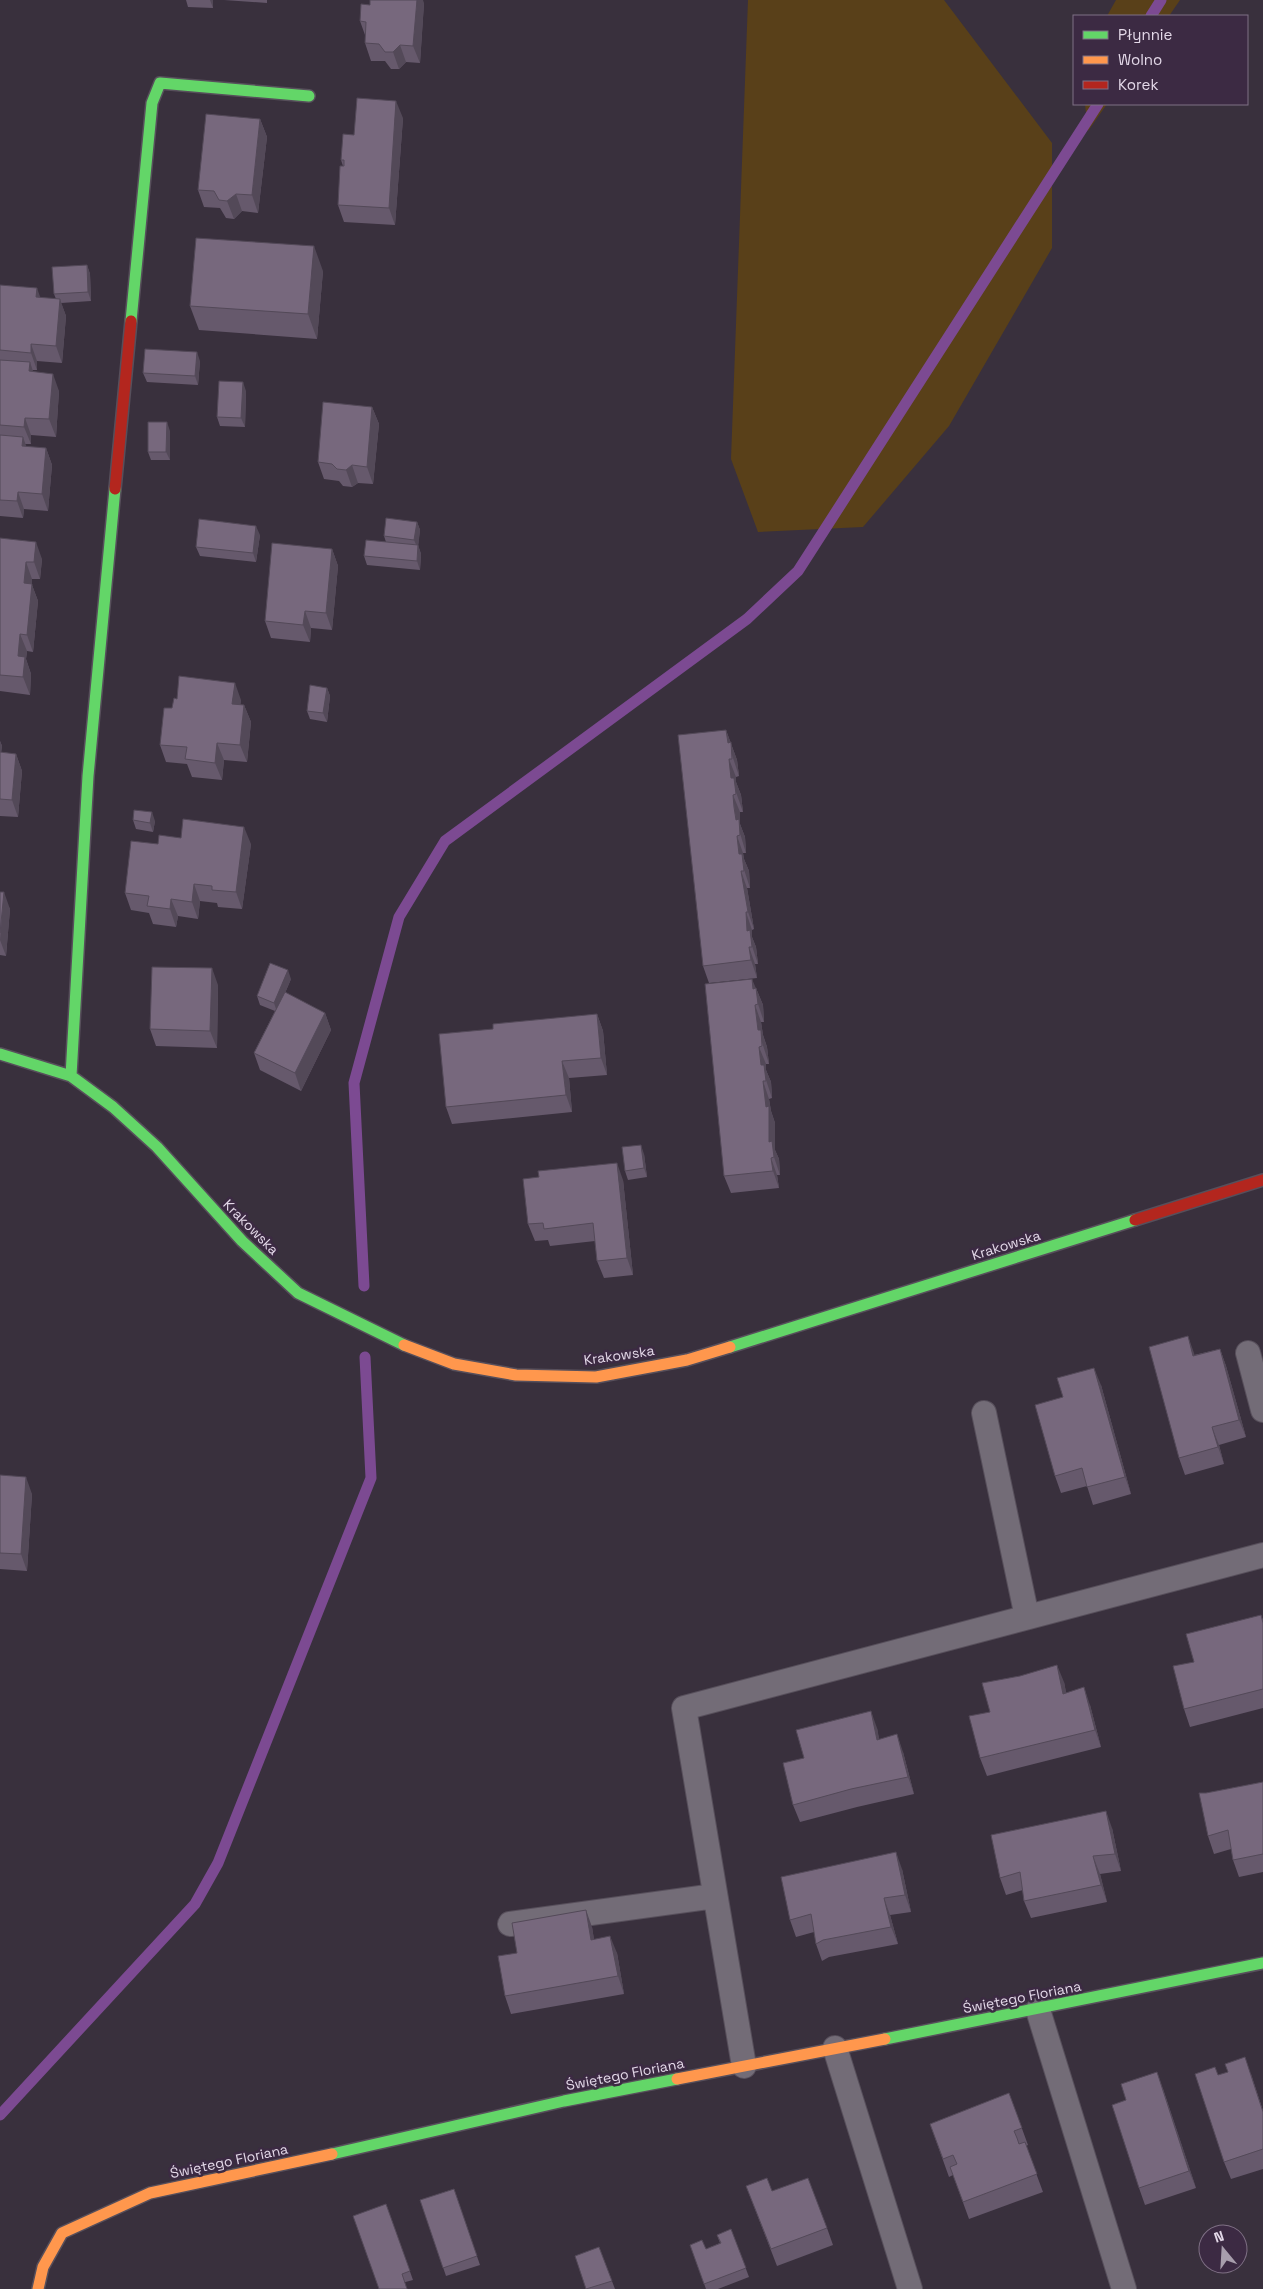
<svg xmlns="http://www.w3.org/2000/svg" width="1263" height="2289" viewBox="0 0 1263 2289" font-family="'Space Grotesk',sans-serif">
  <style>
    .green { fill: #594019 }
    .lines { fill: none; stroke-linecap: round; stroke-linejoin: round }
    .stream { stroke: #7c4a92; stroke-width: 11 }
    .lane-casing { stroke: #574f5b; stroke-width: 26 }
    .fast-casing { stroke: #574f5b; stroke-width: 14 }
    .slow-casing { stroke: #574f5b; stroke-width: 14 }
    .jam-casing { stroke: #574f5b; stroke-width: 14 }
    .lane { stroke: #736c77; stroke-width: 24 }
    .fast { stroke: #63d668; stroke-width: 11 }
    .slow { stroke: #ff974d; stroke-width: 11 }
    .jam { stroke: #b3261e; stroke-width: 11 }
    .wall { fill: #66596c }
    .shaded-wall { fill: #534958 }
    .building { fill: #77687d; stroke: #534958 }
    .labels { text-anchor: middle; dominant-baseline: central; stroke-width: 5; stroke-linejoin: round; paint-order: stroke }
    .street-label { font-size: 14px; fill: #e4d9e9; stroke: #3c2a43 }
  </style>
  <rect width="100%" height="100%" fill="#39303d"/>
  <path class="green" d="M748,0H944L1052,143V248L949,426L863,527L758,532L731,459Z
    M1116,0H1180L1169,16H1107Z
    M1085,104H1107L1088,131Z"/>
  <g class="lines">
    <path class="stream" d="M1151,16L1161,0
      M364,1286L354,1083L399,917L445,841L747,619L798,571L1098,104
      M0,2115L195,1904L218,1863L371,1478L365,1357"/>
    <defs>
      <path id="lane" d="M1248,1353L1263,1410
        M984,1413L1027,1617
        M510,1924L715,1896
        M1038,2010L1124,2289
        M835,2048L910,2289
        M744,2066L684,1708L1263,1555"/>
      <path id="fast" d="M131,321L152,103L160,83L309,96
        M0,1054L71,1076L113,1107L157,1147L242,1241L298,1293L404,1345
        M71,1076L88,776L115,489
        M730,1347L1135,1220
        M885,2039L1263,1963
        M332,2154L564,2101L677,2079"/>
      <path id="slow" d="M404,1345L454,1364L516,1375L596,1377L687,1360L730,1347
        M677,2079L885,2039
        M38,2289L43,2267L62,2233L150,2193L332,2154"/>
      <path id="jam" d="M115,489L131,321
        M1135,1220L1263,1180"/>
    </defs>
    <use href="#lane" class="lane-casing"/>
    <use href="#fast" class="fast-casing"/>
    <use href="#slow" class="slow-casing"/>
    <use href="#jam" class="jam-casing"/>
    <use href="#lane" class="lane"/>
    <use href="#fast" class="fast"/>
    <use href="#slow" class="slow"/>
    <use href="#jam" class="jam"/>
  </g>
  <path class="wall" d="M186,0H213V8L188,7Z
    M224,0H267V3Z
    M424,3L420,63L406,62L399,69H391L385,61H371L365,43V35L360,21L370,5Z
    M403,118L395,225L344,222L338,205L343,166L341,160L354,135Z
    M260,119L267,137L258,213L242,211L234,219L226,218L220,208L204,207L198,190Z
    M87,265L90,274L91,301L61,303L66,316L62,363L37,361V370H32L33,372L59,391L56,437L31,435V444H25L26,447L46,448L52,465L48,511L24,509L23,518L0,516V285L40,298L56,299L54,294Z
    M323,271L317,339L199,330L190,306Z
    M200,361L198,385L147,382L143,373Z
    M246,391L245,427L220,426L217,417Z
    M372,407L379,424L373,484L358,483L352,487L343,486L339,481L324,479L318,462Z
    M170,431V460H151L148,452Z
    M417,522L420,530L418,545L421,554L420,570L367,565L364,556L386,542L384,536Z
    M260,535L256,562L200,556L196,547Z
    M0,538L42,559L40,579H32V585L38,601L33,652L27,651L26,659L31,674L30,695L0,691Z
    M332,549L338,566L332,630L311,628L310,642L271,638L265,621Z
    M327,688L330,696L327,722L310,719L307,711Z
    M241,700L240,705H244L251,722L247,762L224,760L222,780L192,777L187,764L166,762L160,745L172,708Z
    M726,730L737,760L739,776L736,777V782L741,795L743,812H740V824L745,837L746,853H743L744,859L749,871L750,888H747L754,929L752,930V937L756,947L758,964H755L757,978L709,983L703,966Z
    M0,741L2,746L1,752L16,754L22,771L18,817L0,816Z
    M133,820L155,821L153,832L136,829Z
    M181,838L251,844L242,909L218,907L217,903L200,901L198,919L178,916L176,927L153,924L149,913L131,910L125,893L158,844Z
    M0,892L10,909L6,956L0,955Z
    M291,979L285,993L325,1013L331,1030L301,1091L260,1070L254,1053L275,1011L260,1005L257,996Z
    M218,985L217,1048L156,1046L150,1029Z
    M756,988L763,1005L764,1022H761L763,1035L767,1047L769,1064H766V1070L771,1082L772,1098L769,1099L771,1111L775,1123V1150L779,1159L780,1175H777L779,1188L731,1193L724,1176Z
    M597,1014L603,1031L607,1075L569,1078L572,1112L452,1124L446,1107L493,1029Z
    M644,1154L647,1177L628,1180L625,1171Z
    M623,1180L633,1275L604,1278L597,1261L595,1241L550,1246L548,1240L535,1241L528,1224Z
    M1220,1349L1226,1366L1246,1437L1219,1445L1224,1464L1185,1475L1179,1458L1194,1355Z
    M1101,1385L1131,1494L1093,1505L1087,1486L1061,1493L1055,1476L1063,1397Z
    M0,1475L32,1494L27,1571L0,1569Z
    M1261,1615L1263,1620V1708L1190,1727L1184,1709L1194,1662Z
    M1064,1682L1066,1693L1090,1705L1101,1747L987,1776L980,1758L990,1712Z
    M877,1728L879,1740L903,1752L914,1794L857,1807L800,1822L793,1805L804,1758Z
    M1263,1782V1872L1239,1877L1233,1860L1231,1849L1214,1854L1208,1836L1206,1793Z
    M1112,1828L1121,1871L1100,1874L1107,1902L1031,1918L1024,1901L1023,1890L1006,1895L1000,1878Z
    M902,1869L911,1912L890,1915L898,1944L829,1957L822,1961L816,1944L814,1932L796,1937L790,1920Z
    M592,1927L594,1940L617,1953L624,1994L511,2014L505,1996L517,1953Z
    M1251,2074L1263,2111V2169L1231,2179L1224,2162L1218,2075Z
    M1163,2089L1196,2188L1145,2205L1139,2188Z
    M1009,2093L1028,2145L1026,2146L1043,2192L969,2219L953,2175L949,2177L930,2124Z
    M746,2186L772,2191L827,2228L833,2245L777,2266Z
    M454,2189L480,2265L446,2276L420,2200Z
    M386,2204L413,2280L379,2289Z
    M731,2229L749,2277L718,2289H706L690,2245L706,2249L720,2243L717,2235Z
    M599,2247L615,2289H586Z"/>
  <path class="shaded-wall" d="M210,0H213V8Z
    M417,0H423L424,3L420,63L413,46Z
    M400,45L406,62L399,69L393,52Z
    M396,101L403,118L395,225L389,208Z
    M260,119L267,137L258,213L252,195Z
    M236,194L242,211L234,219L227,201Z
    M314,246L323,271L317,339L308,314Z
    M87,265L90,274L91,301L88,292Z
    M37,288L43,305L36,297Z
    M60,299L66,316L62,363L56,346Z
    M31,344L37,361V370L31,353Z
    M197,352L200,361L198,385L195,376Z
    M30,362L36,380L29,371Z
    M53,374L59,391L56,437L49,419Z
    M243,382L246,391L245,427L241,418Z
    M372,407L379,424L373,484L367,467Z
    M25,418L31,435V444L24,427Z
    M167,422L170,431V460L166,452Z
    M23,437L29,454L22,446Z
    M46,448L52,465L48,511L42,494Z
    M352,465L358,483L352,487L346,470Z
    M18,492L24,509L23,518L17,501Z
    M417,522L420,530L418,549L414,540Z
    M256,526L260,535L256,562L253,553Z
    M36,542L42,559L40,579L34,562Z
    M418,545L421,554L420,570L417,561Z
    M332,549L338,566L332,630L326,613Z
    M26,562L32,579V585L38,601L33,652L27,635L24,583Z
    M305,611L311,628L310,642L303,625Z
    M20,634L27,651L26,659L31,674L30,695L23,677L18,656Z
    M235,683L241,700L239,721L232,704Z
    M327,688L330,696L327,722L323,713Z
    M244,705L251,722L247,762L240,745Z
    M726,730L737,760L739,776L728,743Z
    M0,741L2,746L0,764Z
    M217,743L224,760L222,780L215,763Z
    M16,754L22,771L18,817L12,800Z
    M729,759L736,777V782L741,795L743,812L731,778Z
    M733,795L740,812V824L745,837L746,853L736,820Z
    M152,812L155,821L153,832L150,823Z
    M244,827L251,844L242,909L236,892Z
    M737,836L743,853L744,859L749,871L750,888L739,854Z
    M741,871L747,888L754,929L748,912Z
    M194,884L200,901L198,919L192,902Z
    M4,892L10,909L6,956L0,940Z
    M171,899L178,916L176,927L170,909Z
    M746,912L752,930V937L756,947L758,964L747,931Z
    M749,947L755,964L757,978L751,960Z
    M212,968L218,985L217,1048L210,1031Z
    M288,970L291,979L277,1012L274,1003Z
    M752,979L763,1005L764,1022L753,989Z
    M755,1005L761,1022L763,1035L767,1047L769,1064L758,1030Z
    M325,1013L331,1030L301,1091L295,1073Z
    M597,1014L603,1031L607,1075L601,1058Z
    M759,1047L766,1064V1070L771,1082L772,1098L761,1065Z
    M562,1061L569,1078L572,1112L566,1095Z
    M763,1081L769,1099L771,1111L775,1123V1150L779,1159L780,1175L769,1142Z
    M641,1145L644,1154L647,1177L644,1168Z
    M771,1158L777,1175L779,1188L773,1171Z
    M617,1163L623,1180L633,1275L627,1258Z
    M1188,1336L1194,1353L1199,1373L1193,1356Z
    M1220,1349L1226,1366L1246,1437L1239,1420Z
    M1094,1368L1101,1385L1131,1494L1125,1477Z
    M1212,1427L1219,1445L1224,1464L1218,1447Z
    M26,1477L32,1494L27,1571L21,1554Z
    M1057,1665L1064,1682L1070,1711L1063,1694Z
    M1084,1687L1090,1705L1101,1747L1095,1730Z
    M871,1711L877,1728L883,1757L877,1740Z
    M897,1734L903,1752L914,1794L908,1777Z
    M1106,1811L1112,1828L1121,1871L1115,1854Z
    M896,1852L902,1869L911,1912L905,1895Z
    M1093,1856L1100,1874L1107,1902L1101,1885Z
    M884,1898L890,1915L898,1944L891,1927Z
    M586,1910L592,1927L597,1957L591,1940Z
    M610,1936L617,1953L624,1994L618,1976Z
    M1157,2072L1163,2089L1196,2188L1189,2171Z"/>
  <path class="building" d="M370,0H417L413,46L400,45L393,52H385L379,44L365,43L366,22L360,21L361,4L370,5Z
    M357,98L396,101L389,208L338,205L340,166H344V160H341L343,134L354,135Z
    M206,114L260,119L252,195L236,194L227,201L219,200L214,191L198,190Z
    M196,238L314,246L308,314L190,306Z
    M87,265L88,292L54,294L52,267Z
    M0,285L37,288L36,297L60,299L56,346L31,344V353L0,350Z
    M145,349L197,352L195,376L143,373Z
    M0,360L30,362L29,371L53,374L49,419L25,418L24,427L0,425Z
    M219,381L243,382L241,418L217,417Z
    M323,402L372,407L367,467L352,465L346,470L337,469L332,464L318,462Z
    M148,422H167L166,452H148Z
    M0,435L23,437L22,446L46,448L42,494L18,492L17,501L0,500Z
    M386,518L417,522L414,540L384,536Z
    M199,519L256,526L253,553L196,547Z
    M0,538L36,542L34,562H26L24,583L32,584L27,635L20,634L18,656L25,657L23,677L0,675Z
    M366,540L418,545L417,561L364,556Z
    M272,543L332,549L326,613L305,611L303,625L265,621Z
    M179,676L235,683L232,704L244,705L240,745L217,743L215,763L185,759L187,747L160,745L164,708H172L174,698L177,699Z
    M310,685L327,688L323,713L307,711Z
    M726,730L728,743L731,742L732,759H729L730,769L731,778H734L736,794L733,795L734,807L736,820L739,819L740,835L737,836L739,854H742L744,871H741L748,912H746L747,931L750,930L752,947H749L751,960L703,966L678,735Z
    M0,752L16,754L12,800L0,799Z
    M134,810L152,812L150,823L133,820Z
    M183,819L244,827L236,892L212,890V886L194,884L192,902L171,899L170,909L147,906L149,896L125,893L131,841L158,844L159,835L181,838Z
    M0,892H4L0,933Z
    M270,963L288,970L274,1003L257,996Z
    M152,967L212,968L210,1031L150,1029Z
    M752,979L753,989L756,988L758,1004L755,1005L758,1030H761L762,1046L759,1047L761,1065H764L766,1081H763L766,1107L769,1106V1142L772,1141L774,1157L771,1158L773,1171L724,1176L705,984Z
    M285,992L325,1013L295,1073L254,1053Z
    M597,1014L601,1058L562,1061L566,1095L446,1107L439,1034L493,1029V1024Z
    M641,1145L644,1168L625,1171L622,1147Z
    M617,1163L627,1258L597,1261L593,1223L544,1229L543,1223L528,1224L523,1179L539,1177L538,1171Z
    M1188,1336L1193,1356L1220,1349L1239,1420L1212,1427L1218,1447L1179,1458L1149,1347Z
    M1094,1368L1125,1477L1087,1487L1082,1468L1055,1476L1035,1405L1063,1397L1057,1378Z
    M0,1475L26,1477L21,1554L0,1553Z
    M1261,1615L1263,1623V1689L1184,1709L1173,1666L1194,1662L1186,1634Z
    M1057,1665L1063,1694L1084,1687L1095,1730L980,1758L969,1716L990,1712L982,1683L1020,1676Z
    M871,1711L877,1740L897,1734L908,1777L851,1789L793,1805L783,1763L804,1758L796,1730Z
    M1263,1782V1854L1233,1860L1228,1830L1208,1836L1199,1793H1206Z
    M1106,1811L1115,1854L1093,1856L1101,1885L1024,1901L1020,1872L1000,1878L991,1835Z
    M896,1852L905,1895L884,1898L891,1927L823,1940L816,1944L811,1914L790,1920L781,1877Z
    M586,1910L591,1940L610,1936L618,1976L505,1996L498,1956L517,1953L512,1923Z
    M1245,2057L1263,2112V2149L1224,2162L1195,2074L1215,2067L1218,2075L1228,2072L1225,2064Z
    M1157,2072L1189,2171L1139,2188L1112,2105L1126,2100L1121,2084Z
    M1009,2093L1022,2128L1014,2131L1017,2138L1019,2144L1025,2142L1037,2174L963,2202L950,2167L957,2164L953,2155L943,2159L930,2124Z
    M767,2178L772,2191L808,2178L827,2228L771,2249L746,2186Z
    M454,2189L477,2256L443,2268L420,2200Z
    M386,2204L410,2271L402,2274L407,2289H379L353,2216Z
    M731,2229L746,2268L704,2284L690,2245L702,2240L706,2249L721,2243L717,2235Z
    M599,2247L612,2281L586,2289L575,2256Z"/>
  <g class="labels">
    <g class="street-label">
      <text transform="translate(251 1227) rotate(45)">Krakowska</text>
      <text transform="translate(1006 1245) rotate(-17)">Krakowska</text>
      <text transform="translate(619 1355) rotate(-8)">Krakowska</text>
      <text transform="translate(1022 1997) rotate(-11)">Świętego Floriana</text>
      <text transform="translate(625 2074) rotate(-11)">Świętego Floriana</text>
      <text transform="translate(229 2161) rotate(-12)">Świętego Floriana</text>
    </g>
  </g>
  <rect x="1073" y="15" width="175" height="90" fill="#3c2a43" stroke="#7f7085"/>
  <rect x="1083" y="31" width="25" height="8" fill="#63d668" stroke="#7f7085"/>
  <text x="1118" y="40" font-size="15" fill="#e4d9e9">Płynnie</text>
  <rect x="1083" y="56" width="25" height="8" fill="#ff974d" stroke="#7f7085"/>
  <text x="1118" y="65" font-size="15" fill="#e4d9e9">Wolno</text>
  <rect x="1083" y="81" width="25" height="8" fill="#b3261e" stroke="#7f7085"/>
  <text x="1118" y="90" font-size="15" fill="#e4d9e9">Korek</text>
  <g transform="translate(1223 2249) rotate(342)"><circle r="24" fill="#3c2a43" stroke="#7f7085"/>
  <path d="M0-4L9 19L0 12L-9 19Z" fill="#a89ead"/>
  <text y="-8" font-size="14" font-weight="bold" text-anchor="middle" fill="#e4d9e9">N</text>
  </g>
</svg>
